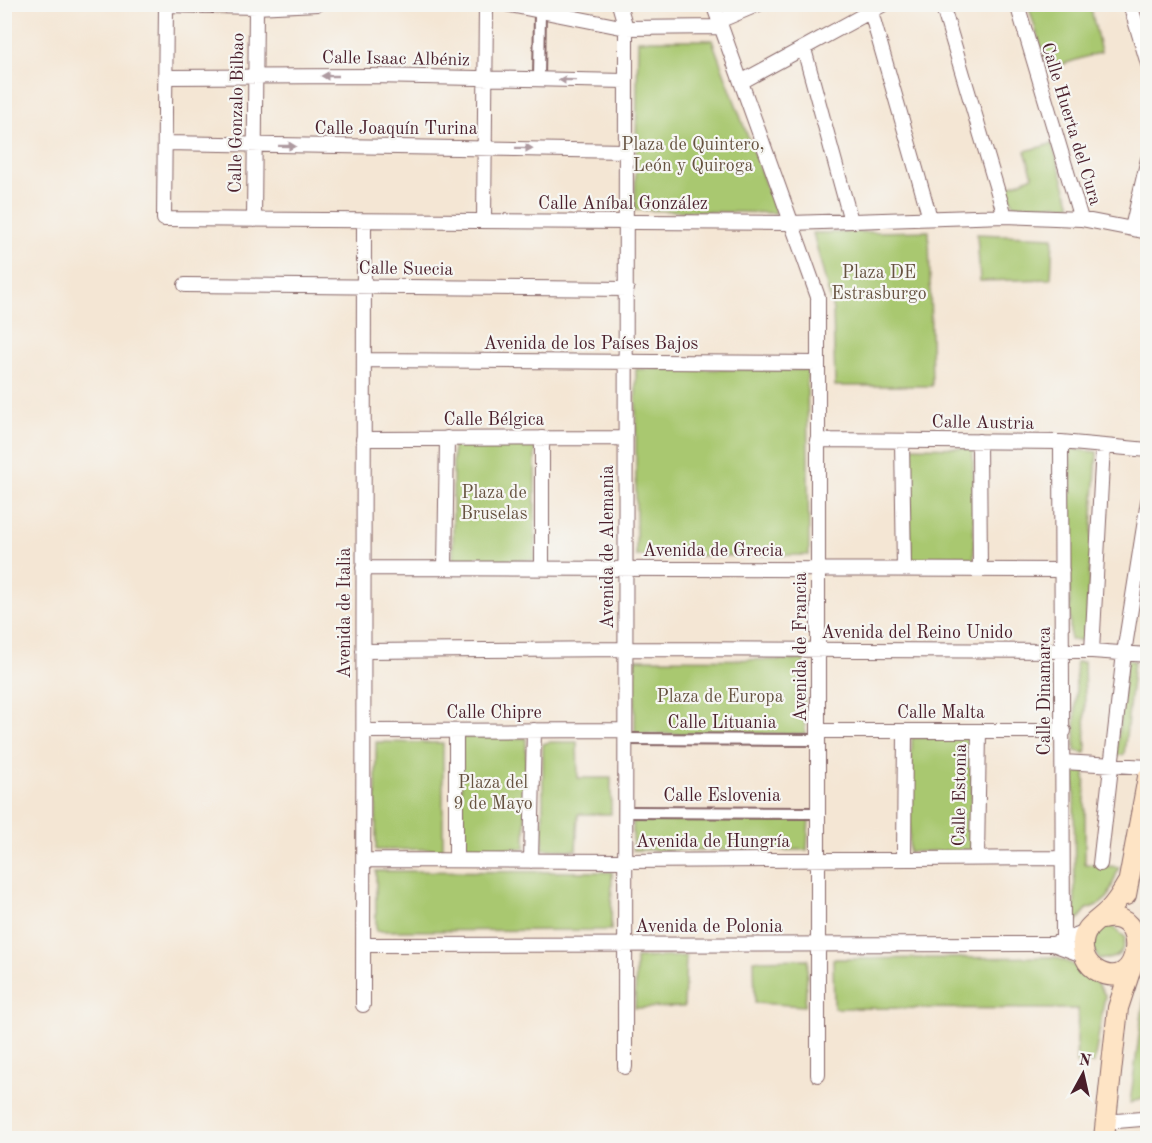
<svg xmlns="http://www.w3.org/2000/svg" width="1152" height="1143" viewBox="0 0 1152 1143" font-family="'Old Standard TT',serif">
  <style>
    .green { fill: #a9c870; stroke: #7a744e; stroke-width: 1.5 }
    .lines { fill: none; stroke-linecap: round; stroke-linejoin: round }
    .pedestrian-casing { stroke: #866566; stroke-width: 14 }
    .minor-casing { stroke: #866566; stroke-width: 16 }
    .secondary-casing { stroke: #866566; stroke-width: 22 }
    .pedestrian { stroke: #fff; stroke-width: 10 }
    .minor { stroke: #fff; stroke-width: 14 }
    .secondary { stroke: #fee4c5; stroke-width: 20 }
    .oneway { fill: #ae9aa0 }
    .labels { text-anchor: middle; dominant-baseline: central; stroke-width: 4.5; stroke-linejoin: round; paint-order: stroke }
    .street-label { font-size: 18px; fill: #4a1f2b; stroke: #f6f6f2 }
    .park-label { font-size: 18px; fill: #665240; stroke: #f6f6f2 }
  </style>
  <rect width="100%" height="100%" fill="#f6f6f2"/>
  <filter id="ink" filterUnits="userSpaceOnUse"><feTurbulence type="fractalNoise" baseFrequency=".0167" numOctaves="2"/><feDisplacementMap in="SourceGraphic" scale="12" xChannelSelector="R" yChannelSelector="G"/><feConvolveMatrix kernelMatrix="1 2 1 2 8 2 1 2 1" color-interpolation-filters="sRGB"/></filter>
  <filter id="wash" filterUnits="userSpaceOnUse"><feTurbulence type="fractalNoise" baseFrequency=".008" numOctaves="4" result="noise"/><feDisplacementMap in="SourceGraphic" scale="24" xChannelSelector="R" yChannelSelector="G"/><feGaussianBlur stdDeviation="1.35" result="paint"/><feColorMatrix in="noise" values="0 0 0 0 0 0 0 0 0 0 0 0 0 0 0 0 0 1.4 0 .05"/><feComposite in="paint" operator="in"/></filter>
  <g filter="url(#wash)">
    <rect width="100%" height="100%" fill="#f4e6d4"/>
    <path class="green" d="M1028,5H1090L1101,52L1048,69Z
      M638,40H712L776,213L635,210Z
      M1052,144L1071,205H1013L1007,187L1033,176L1025,151Z
      M929,231L932,386H835L833,310L813,233Z
      M977,234L1053,237L1051,279L980,281Z
      M636,369L807,370L809,555L636,556Z
      M453,446H535V560H453Z
      M908,447L973,448L974,563L911,562Z
      M1070,449L1097,452L1085,640H1070Z
      M635,659L804,660L805,734H635Z
      M1127,660L1134,661L1124,755H1116Z
      M1076,662H1084L1086,753L1075,751Z
      M461,737L526,738L525,848L462,849Z
      M972,737L971,850L909,852L912,738Z
      M376,742L443,743V849L376,850Z
      M549,742H577L578,778H611V814H578L576,850L543,849V744Z
      M1074,770L1085,771V864L1119,867L1108,897L1100,904L1087,909L1075,924Z
      M633,816L809,818L807,850H633Z
      M376,871L612,872L611,930L376,931Z
      M1110,925L1125,937C1124,955 1116,960 1099,959L1091,943L1100,928Z
      M686,956L684,1007L635,1008L636,958Z
      M1054,957C1075,963 1093,976 1105,995L1094,1063L1076,1064L1078,1009L834,1008L833,959Z
      M808,959L805,1006L755,1003L754,960Z
      M1147,976V1096L1130,1103Z"/>
  </g>
  <g filter="url(#ink)">
    <g class="lines">
      <defs>
        <path id="pedestrian" d="M539,79L540,11
          M625,739L819,740
          M625,812L819,813"/>
        <path id="minor" d="M166,4L164,219L791,223L1005,216L1081,219L1148,232
          M505,4L626,28L721,27
          M619,4L626,28L625,1067
          M713,4L818,297V1075
          M942,4L1005,216
          M1017,4L1081,219
          M1130,4L1148,64
          M166,5L256,7L317,4
          M871,12L930,218
          M719,21L759,4
          M804,49L851,221
          M166,77L370,76L626,81
          M741,82L884,4
          M166,143L625,151
          M254,220L256,7
          M484,221L486,4
          M1132,228L1148,159
          M185,285L627,289
          M364,360L818,363
          M542,438V568
          M363,439L625,438
          M817,440L1061,442L1148,450
          M902,441L904,569
          M979,441L980,569
          M1061,442L1063,940
          M363,568L1062,570
          M445,568L447,438
          M363,651L626,649L1092,651L1148,655
          M1092,651L1103,446
          M364,731L625,730
          M456,731V860
          M819,731H1064
          M1063,762L1148,767
          M904,859L905,731
          M977,859L979,731
          M364,860L625,861L1062,858
          M531,861L534,730
          M1100,864L1124,653L1148,501
          M1053,944L1085,956
          M364,945L1053,944L1086,931
          M363,1005L364,221
          M1105,1122L1141,1119L1148,1116"/>
        <path id="secondary" d="M1126,895L1148,777
          M1102,919C1152,906 1142,998 1096,970C1082,961 1079,942 1088,929C1094,921 1107,914 1114,904C1119,898 1123,891 1127,884
          M1104,1138L1118,1008L1132,965"/>
      </defs>
      <use href="#pedestrian" class="pedestrian-casing"/>
      <use href="#minor" class="minor-casing"/>
      <use href="#secondary" class="secondary-casing"/>
      <use href="#pedestrian" class="pedestrian"/>
      <use href="#minor" class="minor"/>
      <use href="#secondary" class="secondary"/>
    </g>
    <defs><path id="oneway-solid" d="M-6-.8H1V-3.2L6.5 0L1 3.2V.8H-6Z" transform="scale(1.5)"/></defs>
    <g class="oneway">
      <use href="#oneway-solid" transform="translate(330 76) rotate(180)"/>
      <use href="#oneway-solid" transform="translate(567 80) rotate(-179)"/>
      <use href="#oneway-solid" transform="translate(287 146) rotate(1)"/>
      <use href="#oneway-solid" transform="translate(524 148) rotate(1)"/>
    </g>
  </g>
  <g class="labels">
    <g class="street-label">
      <text transform="translate(396 59) rotate(1)">Calle Isaac Albéniz</text>
      <text transform="translate(237 113) rotate(-89)">Calle Gonzalo Bilbao</text>
      <text transform="translate(1071 124) rotate(73)">Calle Huerta del Cura</text>
      <text x="396" y="129">Calle Joaquín Turina</text>
      <text x="623" y="204">Calle Aníbal González</text>
      <text transform="translate(406 269) rotate(1)">Calle Suecia</text>
      <text x="591" y="344">Avenida de los Países Bajos</text>
      <text x="494" y="420">Calle Bélgica</text>
      <text transform="translate(983 423) rotate(1)">Calle Austria</text>
      <text transform="translate(608 547) rotate(-90)">Avenida de Alemania</text>
      <text x="713" y="551">Avenida de Grecia</text>
      <text transform="translate(345 613) rotate(-90)">Avenida de Italia</text>
      <text x="917" y="633">Avenida del Reino Unido</text>
      <text transform="translate(801 647) rotate(-90)">Avenida de Francia</text>
      <text transform="translate(1045 691) rotate(-90)">Calle Dinamarca</text>
      <text x="494" y="713">Calle Chipre</text>
      <text x="941" y="713">Calle Malta</text>
      <text x="722" y="723">Calle Lituania</text>
      <text transform="translate(960 795) rotate(-89)">Calle Estonia</text>
      <text x="722" y="796">Calle Eslovenia</text>
      <text x="713" y="842">Avenida de Hungría</text>
      <text x="709" y="927">Avenida de Polonia</text>
    </g>
    <g class="park-label">
      <text x="693" y="145">Plaza de Quintero,<tspan x="693" dy="21">León y Quiroga</tspan></text>
      <text x="879" y="273">Plaza DE<tspan x="879" dy="21">Estrasburgo</tspan></text>
      <text x="494" y="493">Plaza de<tspan x="494" dy="21">Bruselas</tspan></text>
      <text x="720" y="697">Plaza de Europa</text>
      <text x="493" y="783">Plaza del<tspan x="493" dy="21">9 de Mayo</tspan></text>
    </g>
  </g>
  <rect width="1152" height="1143" fill="none" stroke="#f6f6f2" stroke-width="24"/>
  <g transform="translate(1083 1074) rotate(8)" stroke="#f6f6f2" stroke-width="4.5" paint-order="stroke">
  <path d="M0-4.5L10 22L0 15L-10 22Z" fill="#4a1f2b"/>
  <text y="-9" font-size="16" font-weight="bold" text-anchor="middle" fill="#4a1f2b">N</text>
  </g>
</svg>
